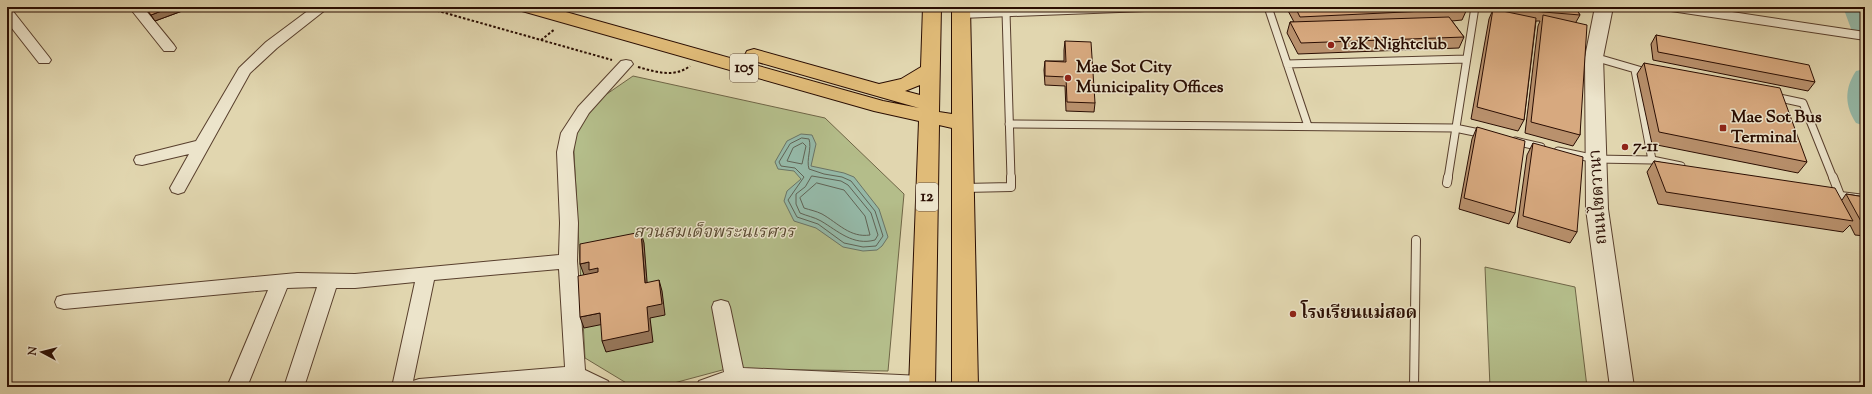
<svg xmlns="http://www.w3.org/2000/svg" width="1872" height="394" viewBox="0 0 1872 394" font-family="'Sorts Mill Goudy','Noto Serif Thai',serif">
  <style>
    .green { fill: #b4bd8a; stroke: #6f6546 }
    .water { fill: #95b9a8; stroke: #6a7466 }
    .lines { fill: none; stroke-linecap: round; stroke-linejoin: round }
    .shore { stroke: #606355; stroke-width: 1 }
    .river { fill: #95b9a8; fill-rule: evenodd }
    .service-far1-casing { stroke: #583f2d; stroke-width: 9 }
    .service-casing { stroke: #583f2d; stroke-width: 10 }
    .minor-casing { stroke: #583f2d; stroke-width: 2 }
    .tertiary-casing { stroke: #583f2d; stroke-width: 2 }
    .primary-casing { stroke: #2a0d02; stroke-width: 2 }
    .path { stroke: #2a0d02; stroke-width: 2; stroke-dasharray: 2.5 2; stroke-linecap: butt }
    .service-far1 { stroke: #ece4cb; stroke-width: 7 }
    .service { stroke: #ece4cb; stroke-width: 8 }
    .minor { fill: #ece4cb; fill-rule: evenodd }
    .tertiary { fill: #ece4cb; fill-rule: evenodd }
    .primary { fill: #e0bb78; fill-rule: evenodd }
    .wall { fill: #b9916d; stroke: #2a0d02 }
    .shaded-wall { fill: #967659; stroke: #2a0d02 }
    .building { fill: #d7a97f; stroke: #2a0d02 }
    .poi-dot { fill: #8f2418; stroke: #ece4cb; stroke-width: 1.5 }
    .labels { text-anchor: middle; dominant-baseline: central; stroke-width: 3; stroke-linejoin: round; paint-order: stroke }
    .shield { fill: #ece4cb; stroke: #644e3e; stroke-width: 1 }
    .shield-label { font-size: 16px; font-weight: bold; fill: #2a0d02 }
    .poi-label { font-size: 17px; font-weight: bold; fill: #2a0d02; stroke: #ece4cb; text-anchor: start }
    .street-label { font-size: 17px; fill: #2a0d02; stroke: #ece4cb }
    .park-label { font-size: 17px; font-style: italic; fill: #5a4b32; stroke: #ece4cb }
  </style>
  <rect width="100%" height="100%" fill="#e1d6af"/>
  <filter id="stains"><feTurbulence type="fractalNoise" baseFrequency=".005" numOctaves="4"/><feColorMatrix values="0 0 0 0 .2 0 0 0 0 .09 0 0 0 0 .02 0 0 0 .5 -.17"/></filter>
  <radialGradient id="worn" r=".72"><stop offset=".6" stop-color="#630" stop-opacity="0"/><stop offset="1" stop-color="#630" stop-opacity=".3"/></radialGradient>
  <path class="green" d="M633,76L825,118L904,194L888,371L726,369L659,387H633L585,358L573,134L601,98Z
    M1485,267L1575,287L1587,387H1490Z"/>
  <path class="water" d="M801,134L812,135L816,144L811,166L844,173L854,177L879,209L888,237L882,246L877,250L863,251L843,247L816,228L794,221L784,201L787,191L801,179L794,171L778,169L775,162L787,141Z"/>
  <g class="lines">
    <path class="shore" d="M802,138L809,139C812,149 806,159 809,169L824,174L842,177L851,181L875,211L883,236L876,246L863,247L844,243L818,224L797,217L788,200L804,177L795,168L781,166L779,162L790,144Z
      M803,143L806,146L802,164L787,161L793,148Z
      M812,176L841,181L848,185L871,213L878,235L875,240C853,246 838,231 821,221C814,217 807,216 800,213L796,204V194L805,187Z
      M817,183L844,190L865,216L870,235C850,238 838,223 822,214C816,211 810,210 804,208L800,198Z"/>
    <path class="river" d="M1843,7H1865V41L1856,39L1853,34Z
      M1865,69V126L1856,123C1845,106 1844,89 1856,71Z"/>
    <defs>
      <path id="service-far1" d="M1268,7L1308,126
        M1006,12L1011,178
        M1594,57L1649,73
        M1287,64L1466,59
        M1635,70L1652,160
        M1775,97L1803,103L1833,178
        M1009,124L1455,128L1484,134
        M1515,141L1541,147
        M1558,151L1596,159L1652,160L1681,166
        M1448,178L1475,7"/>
      <path id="service" d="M1833,177L1841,198L1836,197
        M1447,183L1448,177
        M964,188L1011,187V177
        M1414,387L1416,240"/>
      <path id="minor" d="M129,7H143L174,45L176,48L174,51H164Z
        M313,7H329L277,48L250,73L184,192L178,194L172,192L170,188L189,154L142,165L136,164L134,160L136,156L196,141L239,68L266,42Z
        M1036,7H1152L1150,10L1145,11L961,18L956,17L954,14L956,11L961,10Z
        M1664,7H1699L1865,32V40L1671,11L1666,10Z
        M7,9L12,10L49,57L51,60L49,63H39L7,22Z
        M626,60L631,61L633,64L589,113L577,133L573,152L578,223L577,261L585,370L608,381L611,387H563L564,383L518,387H392L415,282L355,288H336L304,387H284L317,287L287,288L247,387H227L268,290L64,309L57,307L55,302L57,297L64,295L297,273L355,274L559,255L560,223L557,152L561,133L578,107L621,61ZM559,269L565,367L419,379L413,381L434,280Z
        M1841,192L1865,195V207L1835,202L1832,198L1835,194Z
        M721,300L728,302L730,307L743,368L922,376L929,378L932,384L931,387H800L743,385L742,387H696L699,381L724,372L712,307L714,302Z"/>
      <path id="tertiary" d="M1595,7H1613L1603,57L1608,209L1634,387H1610L1586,209L1585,57Z"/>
      <path id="primary" d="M519,7H548L883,101L919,108L747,59L745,55L747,51L754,49L879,84L901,79L921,67L923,7H941L939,112L952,114V7H970L978,387H952V128L939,125L935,387H909L919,121L874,111L522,11ZM920,85V95L905,91Z"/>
    </defs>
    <use href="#service-far1" class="service-far1-casing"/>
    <use href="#service" class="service-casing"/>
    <use href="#minor" class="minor-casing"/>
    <use href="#tertiary" class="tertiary-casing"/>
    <use href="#primary" class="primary-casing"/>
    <path class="path" d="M424,7L612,60
      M541,40L555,29
      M638,67C656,72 674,78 690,66"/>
    <use href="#service-far1" class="service-far1"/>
    <use href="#service" class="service"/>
    <use href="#minor" class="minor"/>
    <use href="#tertiary" class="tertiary"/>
    <use href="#primary" class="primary"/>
  </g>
  <path class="wall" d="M145,7H193L155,21Z
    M658,7H675L672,10Z
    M1286,7H1465L1467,9L1462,20L1452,21L1464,37L1459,48L1298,54L1287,33L1290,22H1294Z
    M1494,7H1575L1580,15L1576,22L1580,135L1573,146L1525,133L1538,26L1540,21H1536L1524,120L1518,131L1471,119L1489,19Z
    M1656,35L1815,82L1808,91L1653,60L1651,44Z
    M1065,41L1095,103L1094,112L1066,111L1065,86L1045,85L1044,70L1045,61H1064V50Z
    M1644,63L1807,162L1798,173L1652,144L1637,74Z
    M1477,127L1515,213L1509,224L1459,209L1472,139Z
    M1533,143L1577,232L1570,243L1517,227L1527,155Z
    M1654,161L1842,200L1846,194L1865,197V236L1855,235L1850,225L1843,232L1658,204L1647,172Z"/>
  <path class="shaded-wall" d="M172,7H193L155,21L151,15Z
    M671,7H675L672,10Z
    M641,232L644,243L648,294L645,283Z
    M589,262L598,268L602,279L584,275L580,264Z
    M659,280L662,291L665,315L650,318L653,342L606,352L602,341L647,307Z
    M600,313L604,324L584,328L580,317Z"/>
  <path class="building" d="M145,7H172L151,15Z
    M1295,7H1465L1467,9L1300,17Z
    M1495,7H1575L1580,15L1495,8Z
    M1493,9L1536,18L1524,120L1477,107Z
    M1543,15L1587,25L1580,135L1531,122Z
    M1449,17L1464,37L1301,43L1290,22Z
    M1656,35L1809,65L1815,82L1658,52Z
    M1065,41L1091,42L1095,103L1067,102L1066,77L1045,76V61L1066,62Z
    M1644,63L1780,88L1807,162L1659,132Z
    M1477,127L1525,141L1515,213L1464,198Z
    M1533,143L1583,157L1577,232L1523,216Z
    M1654,161L1835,188L1853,221L1666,192Z
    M1846,194L1865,197V226L1863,225Z
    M641,232L645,283L659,280L662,304L647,307L649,331L602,341L600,313L580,317L578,276L598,272V268L589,270V262L580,264V244Z"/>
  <g class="poi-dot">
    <circle cx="1331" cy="45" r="4"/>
    <circle cx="1068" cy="78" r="4"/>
    <rect x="1719" y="124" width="8" height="8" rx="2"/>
    <circle cx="1625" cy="147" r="4"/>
    <circle cx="1293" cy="314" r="4"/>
  </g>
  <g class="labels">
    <g class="shield">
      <rect x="730" y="54" width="28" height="28" rx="3"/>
      <rect x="916" y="183" width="22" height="28" rx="3"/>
    </g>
    <g class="shield-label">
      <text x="744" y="68">105</text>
      <text x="927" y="197">12</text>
    </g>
    <g class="poi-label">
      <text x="1339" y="45">Y2K Nightclub</text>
      <text x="1076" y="68">Mae Sot City<tspan x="1076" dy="20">Municipality Offices</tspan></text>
      <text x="1731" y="118">Mae Sot Bus<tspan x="1731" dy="20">Terminal</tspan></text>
      <text x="1633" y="147">7-11</text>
      <text x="1301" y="314">โรงเรียนแม่สอด</text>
    </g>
    <g class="street-label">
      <text transform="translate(1599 197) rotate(-94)">ถนนไชดวานา</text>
    </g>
    <g class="park-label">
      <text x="714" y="233">สวนสมเด็จพระนเรศวร</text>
    </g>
  </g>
  <rect width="1872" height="394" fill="none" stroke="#e1d6af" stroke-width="24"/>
  <rect x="8" y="8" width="1856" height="378" fill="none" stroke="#2a0d02" stroke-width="2"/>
  <rect x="12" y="12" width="1848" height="370" fill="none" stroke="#2a0d02"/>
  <g transform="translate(42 352) rotate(277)" stroke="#ece4cb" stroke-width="3" paint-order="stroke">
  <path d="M0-3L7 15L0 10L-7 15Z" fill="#2a0d02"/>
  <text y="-6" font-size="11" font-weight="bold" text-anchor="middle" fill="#2a0d02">N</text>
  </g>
  <rect width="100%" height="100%" filter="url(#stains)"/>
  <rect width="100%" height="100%" fill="url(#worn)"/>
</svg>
